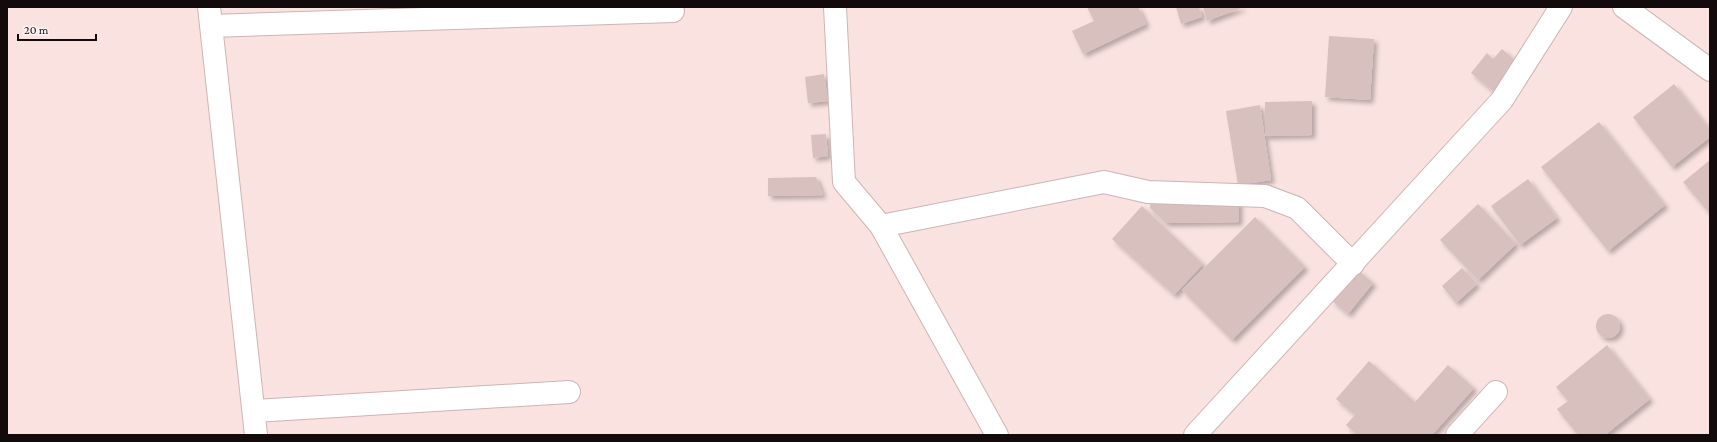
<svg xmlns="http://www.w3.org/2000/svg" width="1717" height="442" viewBox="0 0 1717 442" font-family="'Crimson Pro',serif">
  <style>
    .building { fill: #d7c0be; filter: url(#shadow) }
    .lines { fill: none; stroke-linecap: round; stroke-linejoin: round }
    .minor-casing { stroke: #ccb5b3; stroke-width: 24 }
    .minor { stroke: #fff; stroke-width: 22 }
  </style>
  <defs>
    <filter id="shadow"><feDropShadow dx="3.5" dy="3.5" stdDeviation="2" flood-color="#0004"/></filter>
  </defs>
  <rect width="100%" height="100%" fill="#f9e2e0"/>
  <path class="building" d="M1087,7H1138L1146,24L1083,54L1072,31L1094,21Z
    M1176,7H1199L1202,17L1181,24Z
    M1203,7H1244L1207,21Z
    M1329,36L1374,39L1370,100L1325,97Z
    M1502,49L1517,62L1493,91L1471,73L1487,53L1493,59Z
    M824,74L828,101L808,103L805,77Z
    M1674,84L1710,130V137L1672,167L1633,117Z
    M1312,101V135L1265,136V102Z
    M1260,105L1271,180L1238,185L1226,111Z
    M1599,122L1665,205L1608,251L1541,167Z
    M826,134L828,156L813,158L811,135Z
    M1710,160V214L1683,182Z
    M816,177L823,195L768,196V178Z
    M1528,179L1557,218L1520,245L1491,206Z
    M1151,198L1239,201V222L1166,223L1150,208Z
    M1478,204L1516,244L1478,280L1440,240Z
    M1142,206L1203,264L1174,295L1112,239Z
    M1255,217L1305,267L1232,340L1182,290Z
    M1462,268L1477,284L1456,303L1442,286Z
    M1358,270L1373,283L1348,314L1332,301Z
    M1596 326a12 12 0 1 1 24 0a12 12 0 1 1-24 0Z
    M1607,345L1650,399L1605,435H1578L1557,409L1568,401L1556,387Z
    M1369,361L1415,402L1448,365L1474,388L1432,435H1357L1346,425L1355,415L1336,399Z"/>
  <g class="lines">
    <defs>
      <path id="minor" d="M209,7L256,435
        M835,7L844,182L881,226L997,435
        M1624,7L1710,70
        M211,26L673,11
        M881,226L1104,182L1148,192L1265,196L1297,208L1353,264
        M254,411L569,392
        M1195,435L1502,100L1561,7
        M1457,435L1496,392"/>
    </defs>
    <use href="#minor" class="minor-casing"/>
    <use href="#minor" class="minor"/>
  </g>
  <rect width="1717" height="442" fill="none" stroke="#130b0b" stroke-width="16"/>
  <path d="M18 34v6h78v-6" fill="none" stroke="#130b0b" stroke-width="2"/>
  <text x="24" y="34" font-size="12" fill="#130b0b" stroke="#fcf3f2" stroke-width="3" paint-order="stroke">20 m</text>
</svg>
